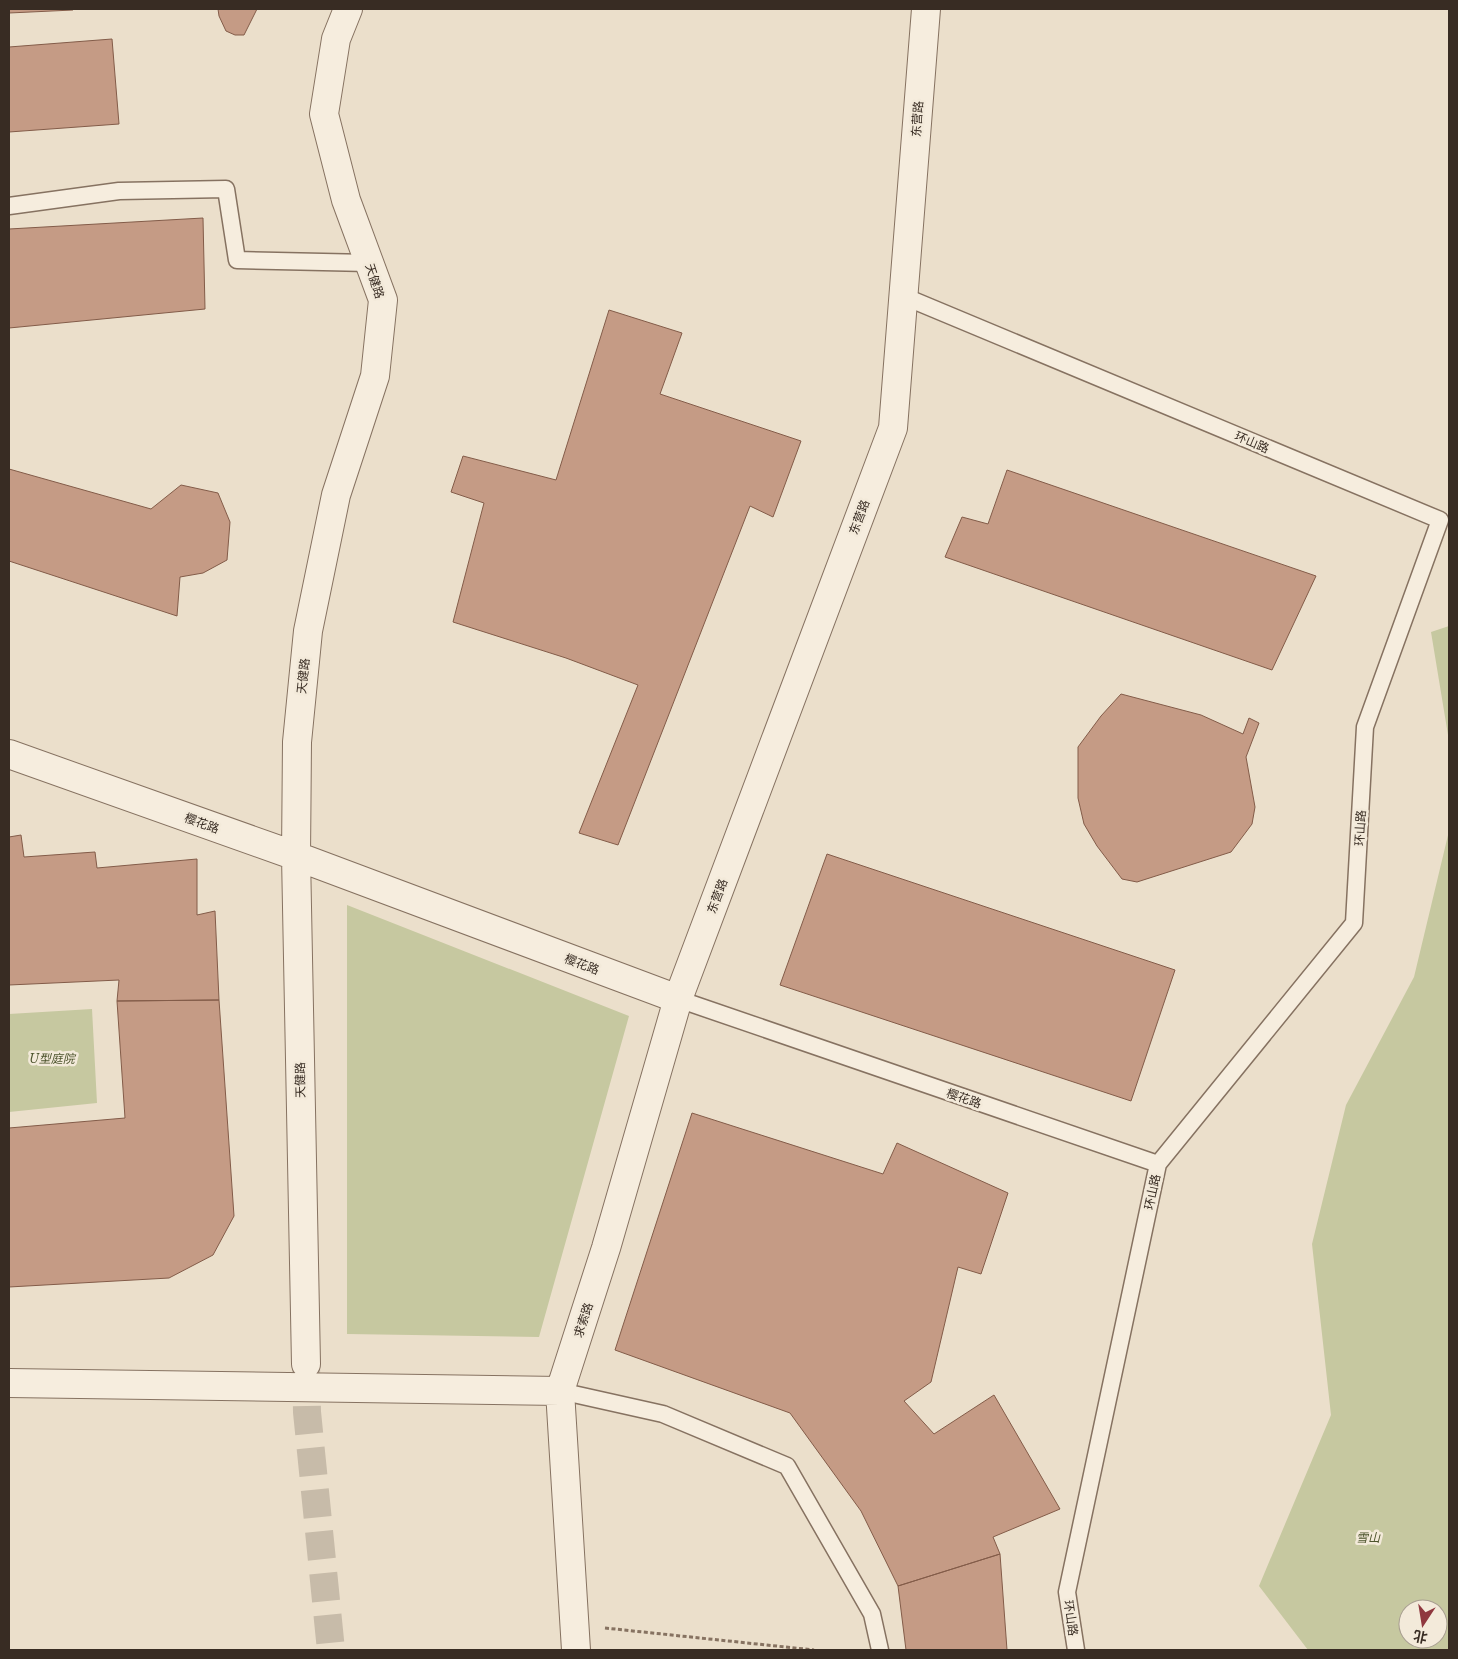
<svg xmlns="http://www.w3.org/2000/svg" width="1458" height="1659" viewBox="0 0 1458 1659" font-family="'Libre Baskerville','Noto Sans SC',serif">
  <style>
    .green { fill: #c6c8a0; fill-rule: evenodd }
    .building { fill: #c59b85; stroke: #835c49 }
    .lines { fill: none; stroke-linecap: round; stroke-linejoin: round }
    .street-tunnel { stroke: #c7bba9; stroke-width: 28; stroke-dasharray: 28 14; stroke-linecap: butt }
    .lane-casing { stroke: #867261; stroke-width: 19 }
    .street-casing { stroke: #867261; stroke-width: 30 }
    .path { stroke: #867261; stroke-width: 3; stroke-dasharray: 4 2.5; stroke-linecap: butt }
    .lane { stroke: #f6edde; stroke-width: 16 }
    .street { stroke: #f6edde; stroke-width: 28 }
    .labels { text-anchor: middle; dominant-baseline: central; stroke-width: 5; stroke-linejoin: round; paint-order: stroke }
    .street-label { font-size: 12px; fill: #382c23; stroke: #f3eada }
    .park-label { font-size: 12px; font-style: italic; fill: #4c532c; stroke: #f3eada }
  </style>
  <rect width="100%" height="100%" fill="#ebdfcb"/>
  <path class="green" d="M1449,626V741L1431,632Z
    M1449,831V1650H1308L1259,1586L1331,1415L1312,1244L1346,1105L1414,977ZM1408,1609H1438V1639H1408Z
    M347,905L629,1016L539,1337L347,1334Z
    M92,1009L97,1103L9,1112V1014Z"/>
  <path class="building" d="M9,9H73V10L9,13Z
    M218,9H257L244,35H235L226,31L219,16Z
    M112,39L119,124L9,132V47Z
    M203,218L205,309L9,328V229Z
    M609,310L682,333L660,394L801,441L773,517L750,506L618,845L579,833L638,685L566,658L453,622L484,503L451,492L463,456L556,480Z
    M9,469L151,509L181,485L218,493L230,522L227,560L203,573L180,577L177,616L9,561Z
    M1007,470L1316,576L1272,670L945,557L962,517L988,524Z
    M1121,694L1201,715L1243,734L1249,718L1259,723L1246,757L1255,807L1252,824L1231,852L1137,882L1122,879L1097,846L1084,824L1078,798V747L1101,716Z
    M21,835L24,857L95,852L97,868L197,859V915L215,911L219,1000L117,1001L119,980L9,985V837Z
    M827,854L1175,970L1131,1101L780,985Z
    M219,1000L234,1216L213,1255L169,1278L9,1287V1128L125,1118L117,1001Z
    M692,1113L883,1174L897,1143L1008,1193L981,1274L958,1267L931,1382L904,1401L934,1434L994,1395L1060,1509L993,1537L1000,1554L898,1586L861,1511L790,1413L615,1350Z
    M1000,1554L1007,1650H906L898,1586Z"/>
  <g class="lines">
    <path class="street-tunnel" d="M306,1364L307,1412L331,1650"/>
    <defs>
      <path id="lane" d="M9,206L119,191L226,189L237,260L369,263
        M903,296L1440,520L1365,727L1354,923L1158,1164L1067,1592L1076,1650
        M678,999L1158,1164
        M560,1391L663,1414L787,1466L872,1614L880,1650"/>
      <path id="street" d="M9,754L296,856L678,999
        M306,1364L296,856L297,742L308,631L336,495L375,376L383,300L346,200L324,114L336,39L348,9
        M9,1383L560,1391
        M576,1650L560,1391L606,1248L678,999L893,428L926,9"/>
    </defs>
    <use href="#lane" class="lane-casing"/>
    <use href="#street" class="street-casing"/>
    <path class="path" d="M605,1628L814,1650"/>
    <use href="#lane" class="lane"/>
    <use href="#street" class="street"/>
  </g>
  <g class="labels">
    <g class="street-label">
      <text transform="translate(917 119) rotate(-86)">东营路</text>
      <text transform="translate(375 281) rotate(72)">天健路</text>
      <text transform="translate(1252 442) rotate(23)">环山路</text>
      <text transform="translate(859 517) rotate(-69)">东营路</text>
      <text transform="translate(303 676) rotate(-84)">天健路</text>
      <text transform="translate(202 823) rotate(20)">樱花路</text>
      <text transform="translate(1360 828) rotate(-87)">环山路</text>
      <text transform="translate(717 896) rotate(-69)">东营路</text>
      <text transform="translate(582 964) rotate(21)">樱花路</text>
      <text transform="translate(300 1080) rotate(-91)">天健路</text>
      <text transform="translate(964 1098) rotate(19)">樱花路</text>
      <text transform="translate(1152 1192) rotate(-78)">环山路</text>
      <text transform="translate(583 1320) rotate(-72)">求索路</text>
      <text transform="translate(1071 1618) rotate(82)">环山路</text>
    </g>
    <g class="park-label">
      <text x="52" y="1058">U型庭院</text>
      <text x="1368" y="1537">雪山</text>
    </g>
  </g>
  <rect width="1458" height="1659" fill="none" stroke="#382c23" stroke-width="20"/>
  <g transform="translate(1423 1624) rotate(192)"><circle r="24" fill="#f3eada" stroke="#a89e91"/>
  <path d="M0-4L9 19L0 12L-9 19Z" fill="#8f373e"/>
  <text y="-8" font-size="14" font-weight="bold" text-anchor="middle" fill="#382c23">北</text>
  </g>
</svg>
